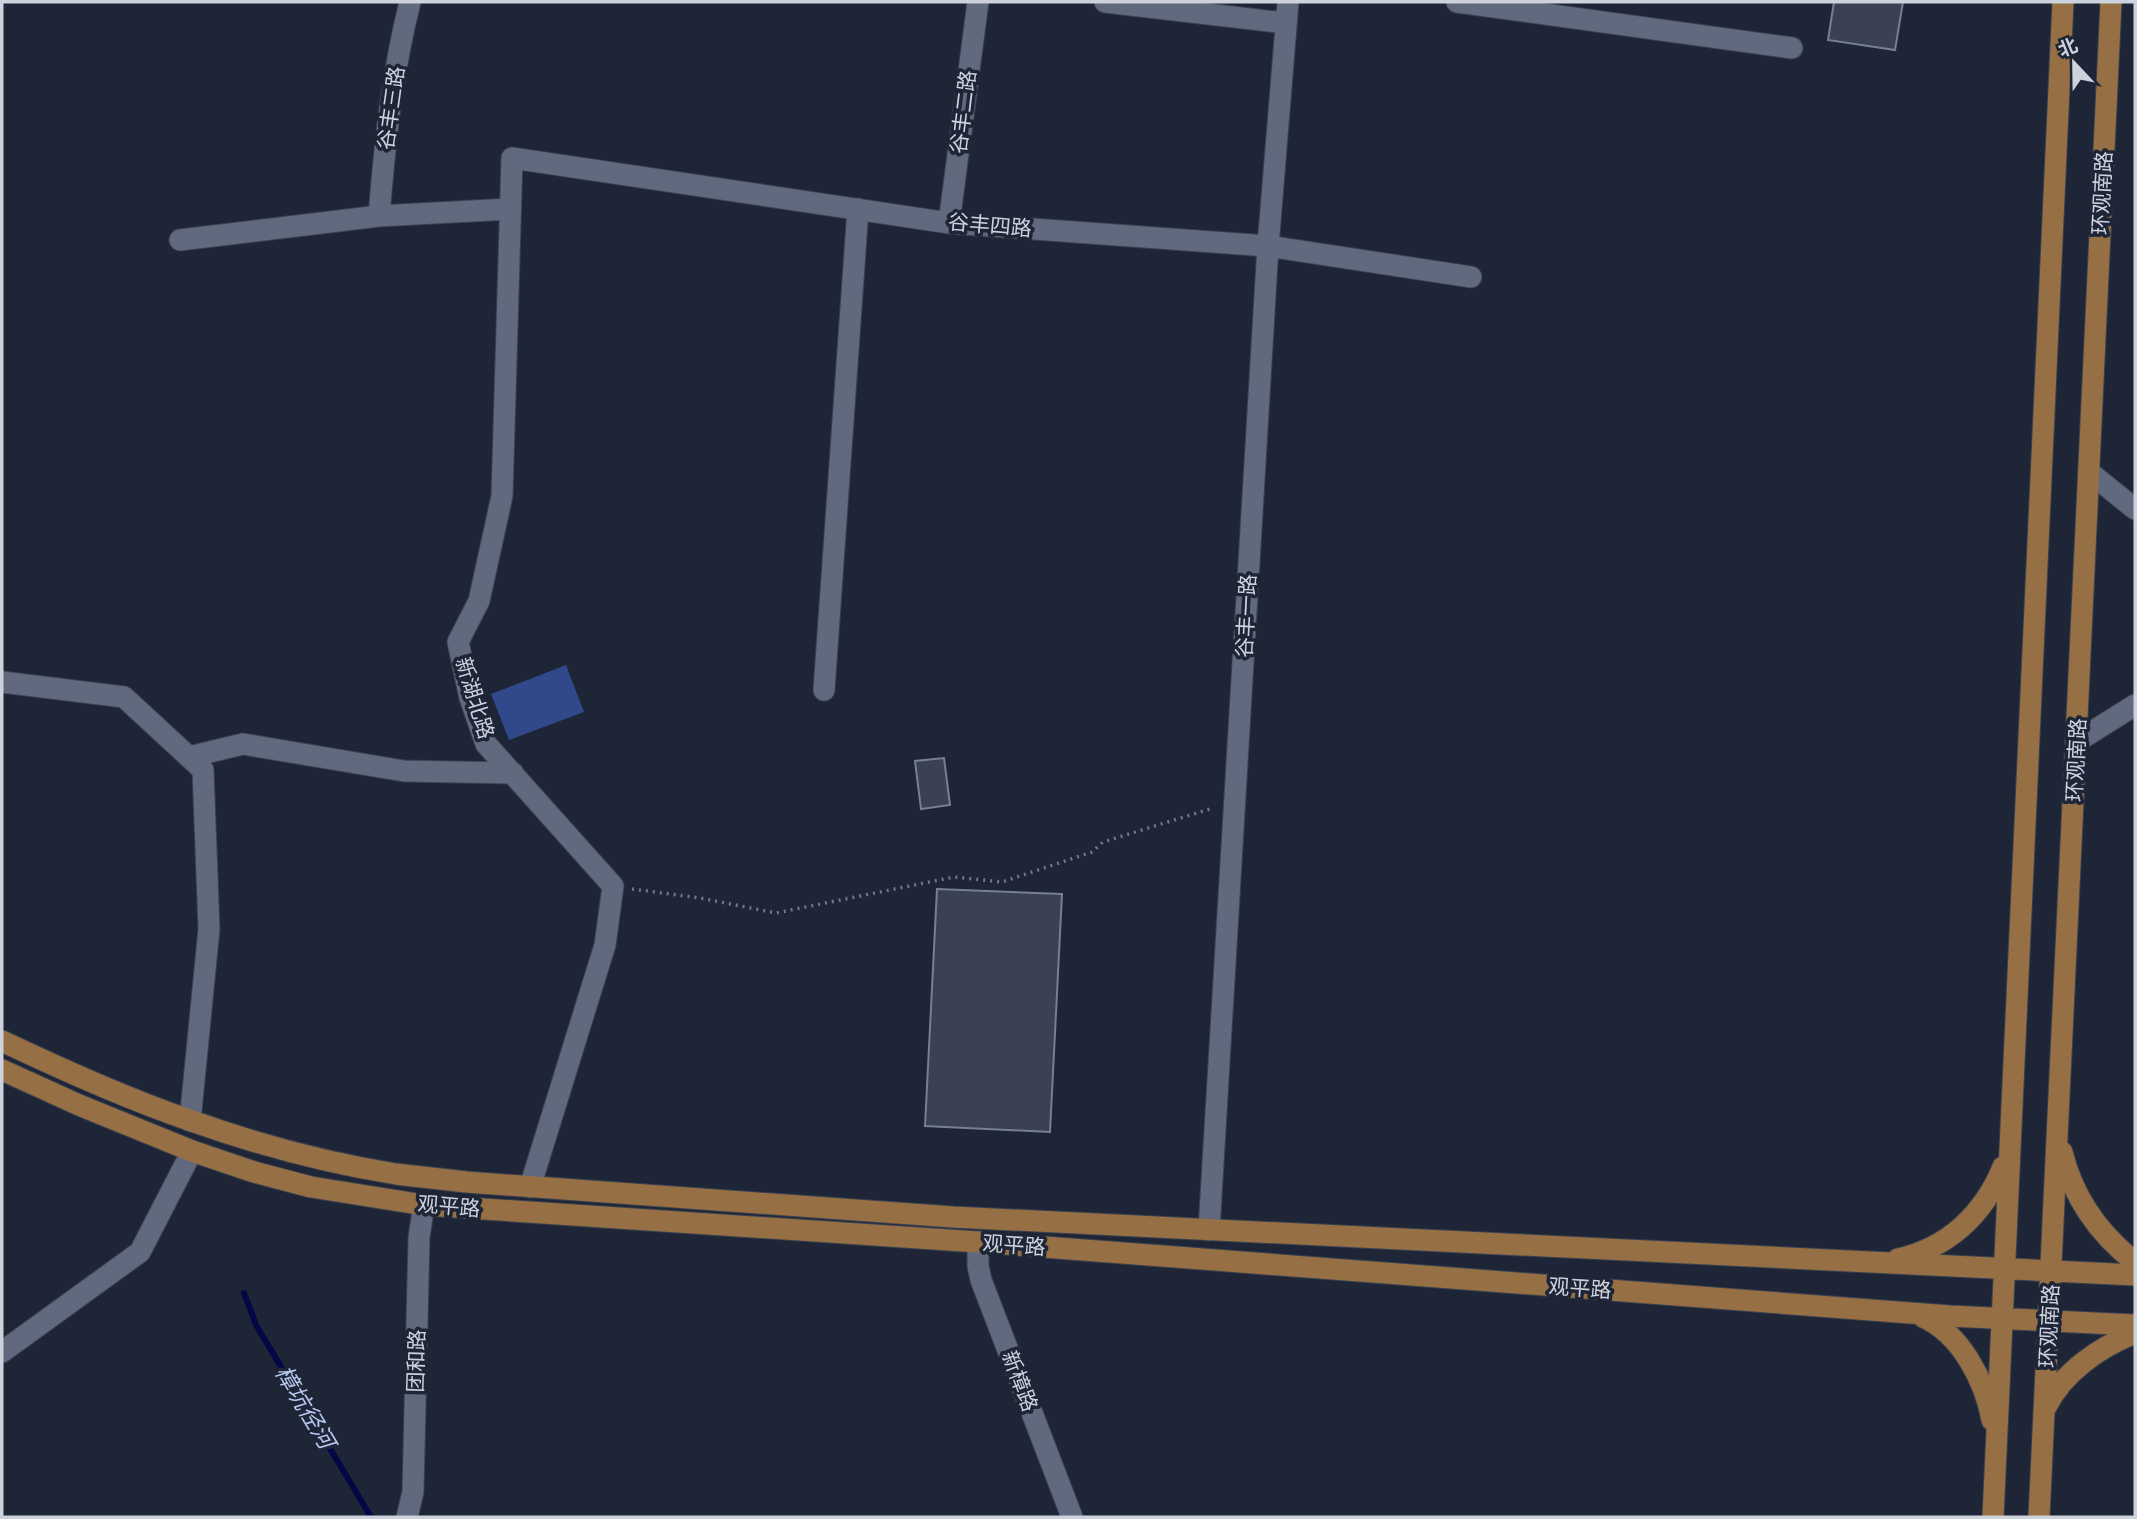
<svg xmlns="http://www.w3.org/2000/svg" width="2137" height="1519" font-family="Inter,'Noto Sans SC',sans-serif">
<rect width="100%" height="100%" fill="#1e2536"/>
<path fill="#31498a" d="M566,665L584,712L509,740L491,694Z"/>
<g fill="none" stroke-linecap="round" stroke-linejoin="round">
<path stroke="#030746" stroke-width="6" d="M244,1293L256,1325L371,1517"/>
</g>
<path fill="#394153" stroke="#767f94" stroke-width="2" d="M1834,2H1903L1895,50L1828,40Z
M944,758L950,805L921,809L915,761Z
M937,889L1062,894L1050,1132L925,1126Z"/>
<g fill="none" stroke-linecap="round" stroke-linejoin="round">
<defs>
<path id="minor" d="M1105,2L1285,23
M1457,2L1792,48
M379,216C385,142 392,74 410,2
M949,223L978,2
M180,240L379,216L510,209
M2089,472L2135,509
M2,682L124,697L203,770L209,929L190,1121
M824,690L858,209
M2076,742L2135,705
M189,757L243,744L404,771L513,773
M530,1187L605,945L613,886L486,744L470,698L458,642L479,601L502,496L512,158L949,223L1268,246L1471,277
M1209,1230L1268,246L1288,2
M978,1242V1266L981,1280L1072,1517
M2,1352L140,1252L192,1151
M407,1517L413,1492L419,1237L424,1205"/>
<path id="major" d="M2,1041C63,1070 125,1098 189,1120C256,1144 327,1163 396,1174C419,1177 443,1179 466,1182L953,1217L2135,1275
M2,1070L79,1105L192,1151L254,1172L311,1187L424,1205L978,1242L1950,1316L2135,1325
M2062,1152C2073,1197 2099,1234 2135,1262
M1898,1259C1948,1248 1984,1214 2003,1167
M1923,1317C1961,1334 1985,1381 1992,1420
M2046,1407C2063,1372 2100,1347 2135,1333
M1993,1517L2063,2
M2039,1517L2111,2"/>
</defs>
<use href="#minor" stroke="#3b414f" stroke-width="23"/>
<use href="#major" stroke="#3b414f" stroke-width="23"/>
<path stroke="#727886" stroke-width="3.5" stroke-dasharray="2 5" stroke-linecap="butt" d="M632,889L700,898L776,913L954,877L1002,882L1092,852L1103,842L1213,808"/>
<use href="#minor" stroke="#60697d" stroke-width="21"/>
<use href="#major" stroke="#967044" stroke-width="21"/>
</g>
<g text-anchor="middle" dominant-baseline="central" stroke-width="7" stroke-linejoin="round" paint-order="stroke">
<g font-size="21" fill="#cdd2dd" stroke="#1e2536">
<text transform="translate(391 108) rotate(-82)">谷丰三路</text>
<text transform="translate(963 112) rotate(-83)">谷丰二路</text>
<text transform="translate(2102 193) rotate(-87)">环观南路</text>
<text transform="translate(990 225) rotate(5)">谷丰四路</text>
<text transform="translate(1246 616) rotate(-87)">谷丰一路</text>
<text transform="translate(475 698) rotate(73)">新湖北路</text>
<text transform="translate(2076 760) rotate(-87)">环观南路</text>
<text transform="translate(449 1206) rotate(5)">观平路</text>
<text transform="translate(1014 1245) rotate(4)">观平路</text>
<text transform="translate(1580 1288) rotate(4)">观平路</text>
<text transform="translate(2049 1326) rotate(-87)">环观南路</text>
<text transform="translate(416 1361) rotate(-88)">团和路</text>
<text transform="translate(1020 1381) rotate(69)">新樟路</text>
</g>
<g font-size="23" font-style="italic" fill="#b7c8ef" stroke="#1e2536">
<text transform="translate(305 1407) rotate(59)">樟坑径河</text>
</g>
</g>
<rect width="2137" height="1519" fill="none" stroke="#cdd2dd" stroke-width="7"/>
<g transform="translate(2074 63) rotate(338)" stroke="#1e2536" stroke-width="5" paint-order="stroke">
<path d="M0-5L12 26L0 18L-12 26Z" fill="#cdd2dd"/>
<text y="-10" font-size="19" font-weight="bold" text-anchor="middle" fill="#cdd2dd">北</text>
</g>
</svg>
